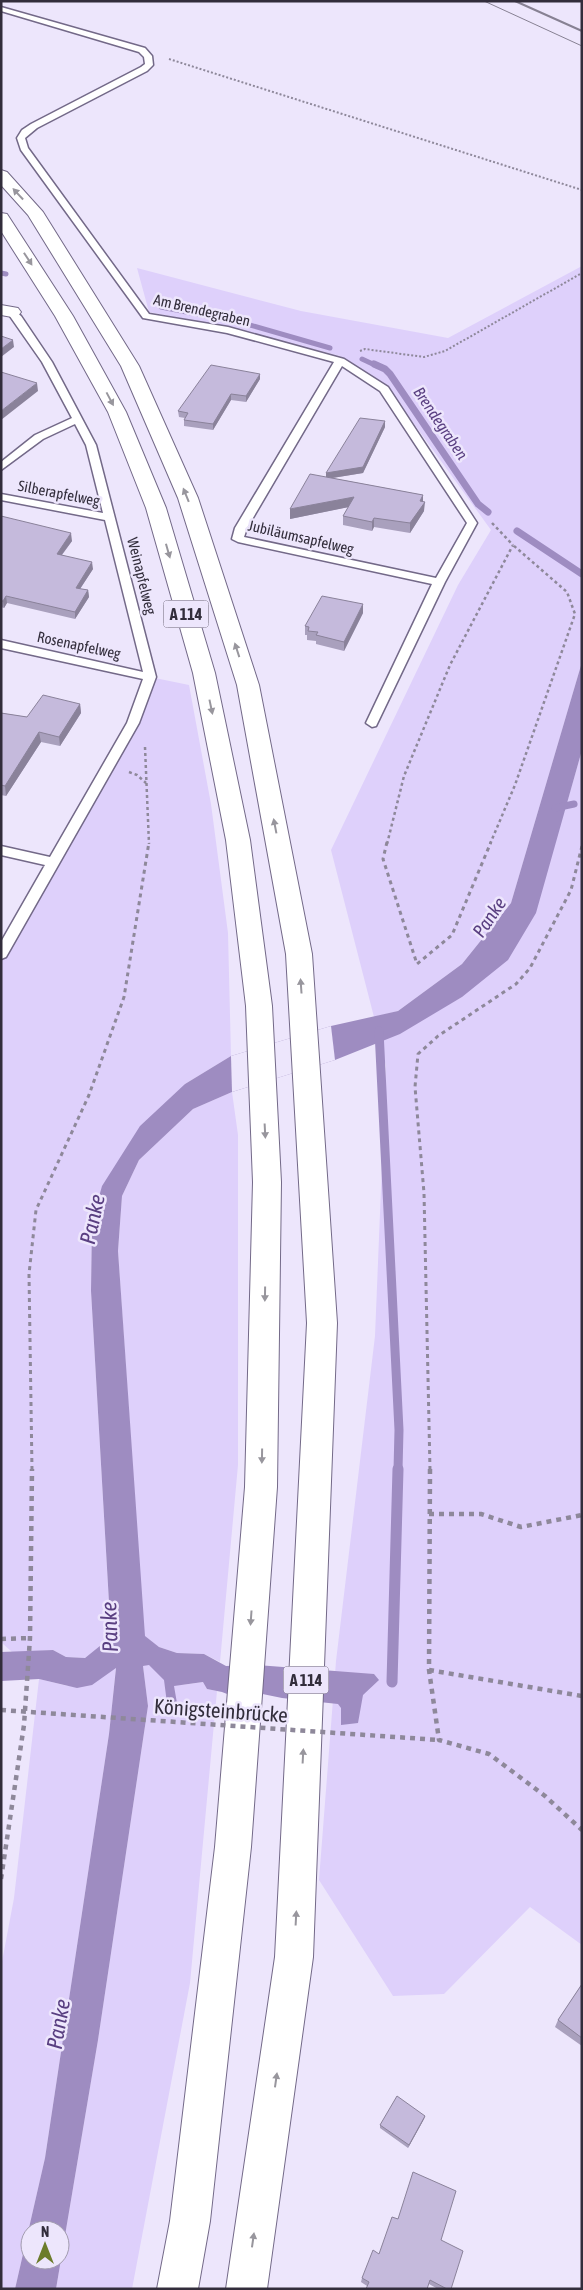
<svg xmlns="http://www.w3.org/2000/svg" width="583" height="2290" font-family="'Asap Condensed',sans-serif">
<rect width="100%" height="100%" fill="#ede6fc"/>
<path fill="#ded0fb" d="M582,266V662L511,903L462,964L398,1011L374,1017L331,850L458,585L491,530L388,388L340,356L231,328L149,312L137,268L301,311L448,338Z
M150,677L189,685L211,804L228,933L231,1056L185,1084L92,1222L91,1291L111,1638L85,1658L66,1657L53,1650L13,1653L1,1642V954L133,723Z
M582,750V1945L530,1907L444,1994L393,1996L319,1880L336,1661L375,1336L386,1066L380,1041L462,997L564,813Z
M232,1092L238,1135V1465L220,1662L204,1654L177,1653L159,1647L144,1636L118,1251L122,1196L139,1160L193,1109Z
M149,1664C172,1689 172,1686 204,1682L207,1689L217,1691L190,1983L132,2289H56L98,2040L148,1706L143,1666Z
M116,1667L109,1734L45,2158L15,2289H1V1967L14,1898L39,1679C81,1689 80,1693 116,1667Z"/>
<path fill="#9e8cc1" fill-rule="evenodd" d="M582,662V750L536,913L508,960L462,997L400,1034L335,1060L232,1092L193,1109L139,1160L122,1196L118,1251L145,1636L159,1647L177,1653L204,1654L226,1666L257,1665L374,1674L379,1680L363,1695L358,1723L341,1725V1708L338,1704L282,1698L253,1692L240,1699L222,1692L207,1689L203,1682L174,1686L178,1709L168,1711L164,1680L149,1665L143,1666L148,1706L98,2040L56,2289H15L45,2158L109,1734L116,1668L92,1685L77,1688L39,1679L1,1681V1652L53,1650L66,1657L85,1658L111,1637L91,1291L92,1222L102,1186L140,1126L185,1084L231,1056L331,1026L398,1011L462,964L511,903ZM30,2230H60V2260H30Z"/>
<path fill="#ede6fc" d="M331,1026L335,1060L232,1092L231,1056Z"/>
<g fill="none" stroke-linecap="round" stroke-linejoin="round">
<path stroke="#9e8cc1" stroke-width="5" d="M1,273L6,274
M161,307L243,323L330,348
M362,359L377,366"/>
<path stroke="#9e8cc1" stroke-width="7" d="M374,364L385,369L390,374L478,504L488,512
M517,531L582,574
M555,808L574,804"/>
<path stroke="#9e8cc1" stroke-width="9" d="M379,1031L399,1430L398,1470"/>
<path stroke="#9e8cc1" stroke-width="11" d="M392,1682L398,1469"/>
<defs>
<path id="lane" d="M1,7L145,48L152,56L153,65L147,71L37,128L25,138L28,148L149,314L228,327L344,359L388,387L477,523L445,582L376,726L372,727L366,723L432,584L238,542L232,539L235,528L334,362L227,333L143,318L21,150L17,138L22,130L31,124L141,67L145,64L144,57L139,52L1,11ZM342,366L380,391L467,523L436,578L244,537L247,528Z
M12,309L21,316L52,362L96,445L156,677L139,723L6,957L1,959V942L45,865L1,855V846L50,857L127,723L143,679L1,648V640L143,672L105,520L1,500V494L103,513L86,445L75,424L43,439L1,470V462L35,435L72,418L42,362L7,312Z"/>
<path id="street" d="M1,305L18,308L21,312L18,316L12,317L1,315Z"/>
<path id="highway" d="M1,170L7,172L43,212L139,366L198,498L259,685L312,954L337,1323L313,1957L267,2289H226L275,1957L307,1323L286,954L237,685L178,498L121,366L28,215L1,185Z
M1,213L7,214L73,316L126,412L166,508L215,673L250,840L272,1006L281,1182L277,1487L251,1847L210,2221L198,2289H157L170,2221L215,1847L245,1487L253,1182L246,1006L226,840L193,673L146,508L108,412L55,316L1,231Z"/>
</defs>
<use href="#lane" stroke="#736988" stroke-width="3"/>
<use href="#street" stroke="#736988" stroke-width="2"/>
<use href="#highway" stroke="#736988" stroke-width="2"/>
<path stroke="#8e889a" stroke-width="2" stroke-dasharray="2 2" stroke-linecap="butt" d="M169,59L582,190
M360,351L365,349L424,357L445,351L582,273"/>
<path stroke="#8e889a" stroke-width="2.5" stroke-dasharray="3 3" stroke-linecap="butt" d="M492,523L513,545
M145,747L149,844
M129,772L137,775L146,783
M387,844L404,776L450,665L513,545
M490,844L515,785L575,614L567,592L513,545"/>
<path stroke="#8e889a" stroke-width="3" stroke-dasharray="4 4" stroke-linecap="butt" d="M387,842L383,859L417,964L452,935L491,842
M32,1470L29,1274L36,1210L89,1095L124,997L149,842
M430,1470L424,1193L415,1087L418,1054L438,1036L516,984L530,968L571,890L582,846"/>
<path stroke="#8e889a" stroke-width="4.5" stroke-dasharray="5 5" stroke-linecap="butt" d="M430,1469L429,1670L439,1740L489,1754L545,1796L582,1830
M429,1514H481L521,1527L582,1515
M1,1639L30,1638
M429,1670L582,1696
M1,1879L24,1725L30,1638L32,1469"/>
<use href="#lane" fill="#fff" fill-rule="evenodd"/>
<use href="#street" fill="#fff" fill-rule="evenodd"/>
<use href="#highway" fill="#fff" fill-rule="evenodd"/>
<path stroke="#878193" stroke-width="1" d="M484,1L582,46"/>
<path stroke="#878193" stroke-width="2" d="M515,1L582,31"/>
<path stroke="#8e889a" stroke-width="4.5" stroke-dasharray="5 5" stroke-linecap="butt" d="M1,1710L439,1740"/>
</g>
<path fill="#a9a0bd" d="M260,379L246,402L231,400L213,430L184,426V420L185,418L179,417L178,411Z
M385,421V427L363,473L332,478L423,495V501L424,511L410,533L374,527L372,531L343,525V516L348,507L290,519L326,477Z
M1,516L72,541L62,555L93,569L80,589L88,590L89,597L75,619L7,603L4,608L1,607Z
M363,604V613L344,651L316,644V641L307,640V635H305V626Z
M80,704L81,713L60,746L41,742L6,796L1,795V713L27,717Z
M582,1984V2046L555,2027L558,2020Z
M425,2116L424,2119L408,2148L380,2128V2125Z
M441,2240L451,2289H438L429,2284L367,2286L361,2282L362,2278L379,2254Z"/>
<path fill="#8a829a" d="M13,340L14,347L1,357V349Z
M260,374V379L246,402V396Z
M37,383L38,391L1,420V411Z
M231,394V400L213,430V424Z
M385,421V427L363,473L326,479V473Z
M423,495V504L425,502L424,511L410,533V523Z
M354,497V506L290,519V509Z
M374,518V527L372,531V522Z
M71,533L72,541L57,561V554Z
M92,562L93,569L76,595V588Z
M88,590L89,597L75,619V612Z
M6,596L7,603L4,608L3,601Z
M363,604V613L344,651V642Z
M80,704L81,713L60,746L59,737Z
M39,732L41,742L6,796L5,786Z
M425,2116L424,2119L408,2148L409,2145Z"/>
<path fill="#c5badc" stroke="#8a829a" d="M1,336L13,340L1,349Z
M211,365L260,374L246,396L231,394L213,424L184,420L188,413L178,411Z
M1,372L37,383L1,411Z
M360,418L385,421L363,467L326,473Z
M310,474L423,495L420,501L425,502L410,523L374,518L372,522L343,516L354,497L290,509Z
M1,516L71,533L57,554L92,562L76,588L88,590L75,612L6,596L3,601H1Z
M322,596L363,604L344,642L316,635L318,632L308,631L309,627L305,626Z
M43,695L80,704L59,737L39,732L5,786L1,785V713L27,717Z
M582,1984V2038L558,2020Z
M397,2096L425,2116L409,2145L380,2125Z
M413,2172L456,2191L441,2240L463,2251L451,2289H447L430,2280L427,2289H366L369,2282L362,2278L373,2250L379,2254L392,2217L398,2219Z"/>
<defs><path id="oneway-solid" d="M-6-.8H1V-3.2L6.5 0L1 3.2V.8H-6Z" transform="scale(1.25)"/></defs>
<g fill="#98969d">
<use href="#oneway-solid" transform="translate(18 194) rotate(-133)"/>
<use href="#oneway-solid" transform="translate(28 259) rotate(57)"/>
<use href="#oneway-solid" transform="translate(110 399) rotate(62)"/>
<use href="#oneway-solid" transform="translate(186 495) rotate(-112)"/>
<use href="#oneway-solid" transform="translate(168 551) rotate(74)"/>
<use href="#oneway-solid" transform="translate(237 650) rotate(-108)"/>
<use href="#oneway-solid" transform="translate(211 707) rotate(78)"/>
<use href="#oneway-solid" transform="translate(275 826) rotate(-101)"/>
<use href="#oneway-solid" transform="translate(301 986) rotate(-94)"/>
<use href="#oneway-solid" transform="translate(265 1131) rotate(87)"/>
<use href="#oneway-solid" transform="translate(265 1294) rotate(91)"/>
<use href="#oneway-solid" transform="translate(262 1456) rotate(91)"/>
<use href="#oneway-solid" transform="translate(251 1618) rotate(94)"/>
<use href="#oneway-solid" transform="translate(303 1756) rotate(-87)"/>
<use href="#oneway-solid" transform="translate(296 1918) rotate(-87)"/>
<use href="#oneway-solid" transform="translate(276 2080) rotate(-82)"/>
<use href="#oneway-solid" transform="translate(253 2240) rotate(-82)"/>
</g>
<g text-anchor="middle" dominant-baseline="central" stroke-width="5" stroke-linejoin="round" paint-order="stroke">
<g font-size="15" fill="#322d3b" stroke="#ede6fc">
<text transform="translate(202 310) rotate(13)">Am Brendegraben</text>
<text transform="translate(59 493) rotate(11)">Silberapfelweg</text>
<text transform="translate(301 537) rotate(13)">Jubiläumsapfelweg</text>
<text transform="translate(142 576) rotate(76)">Weinapfelweg</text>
<text transform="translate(79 645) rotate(12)">Rosenapfelweg</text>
</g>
<g font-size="16" font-style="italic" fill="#593f81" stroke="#ede6fc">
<text transform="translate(441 423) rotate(56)">Brendegraben</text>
</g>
<g fill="#ede6fc" stroke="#6a6475" stroke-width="1">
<rect x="163.5" y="600.5" width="45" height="27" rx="4"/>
<rect x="283.5" y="1666.5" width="45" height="27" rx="4"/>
</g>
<g font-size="16" font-weight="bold" fill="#322d3b">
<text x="186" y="614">A 114</text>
<text x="306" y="1680">A 114</text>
</g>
<g font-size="19" font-style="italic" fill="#593f81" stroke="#ede6fc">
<text transform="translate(489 917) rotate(-56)">Panke</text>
</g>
<g font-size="21" fill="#322d3b" stroke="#ede6fc">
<text transform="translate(221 1710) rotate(4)">Königsteinbrücke</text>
</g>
<g font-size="22" font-style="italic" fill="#593f81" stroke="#ede6fc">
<text transform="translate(92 1219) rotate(-78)">Panke</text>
<text transform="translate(109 1627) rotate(-92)">Panke</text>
<text transform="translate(58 2024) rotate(-80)">Panke</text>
</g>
</g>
<rect width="583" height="2290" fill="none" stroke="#322d3b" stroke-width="5"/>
<g transform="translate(45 2245)"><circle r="24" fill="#ede6fc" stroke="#a29caf"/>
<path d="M0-4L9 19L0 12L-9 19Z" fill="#6c7c2b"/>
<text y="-8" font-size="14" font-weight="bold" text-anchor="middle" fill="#322d3b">N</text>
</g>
</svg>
